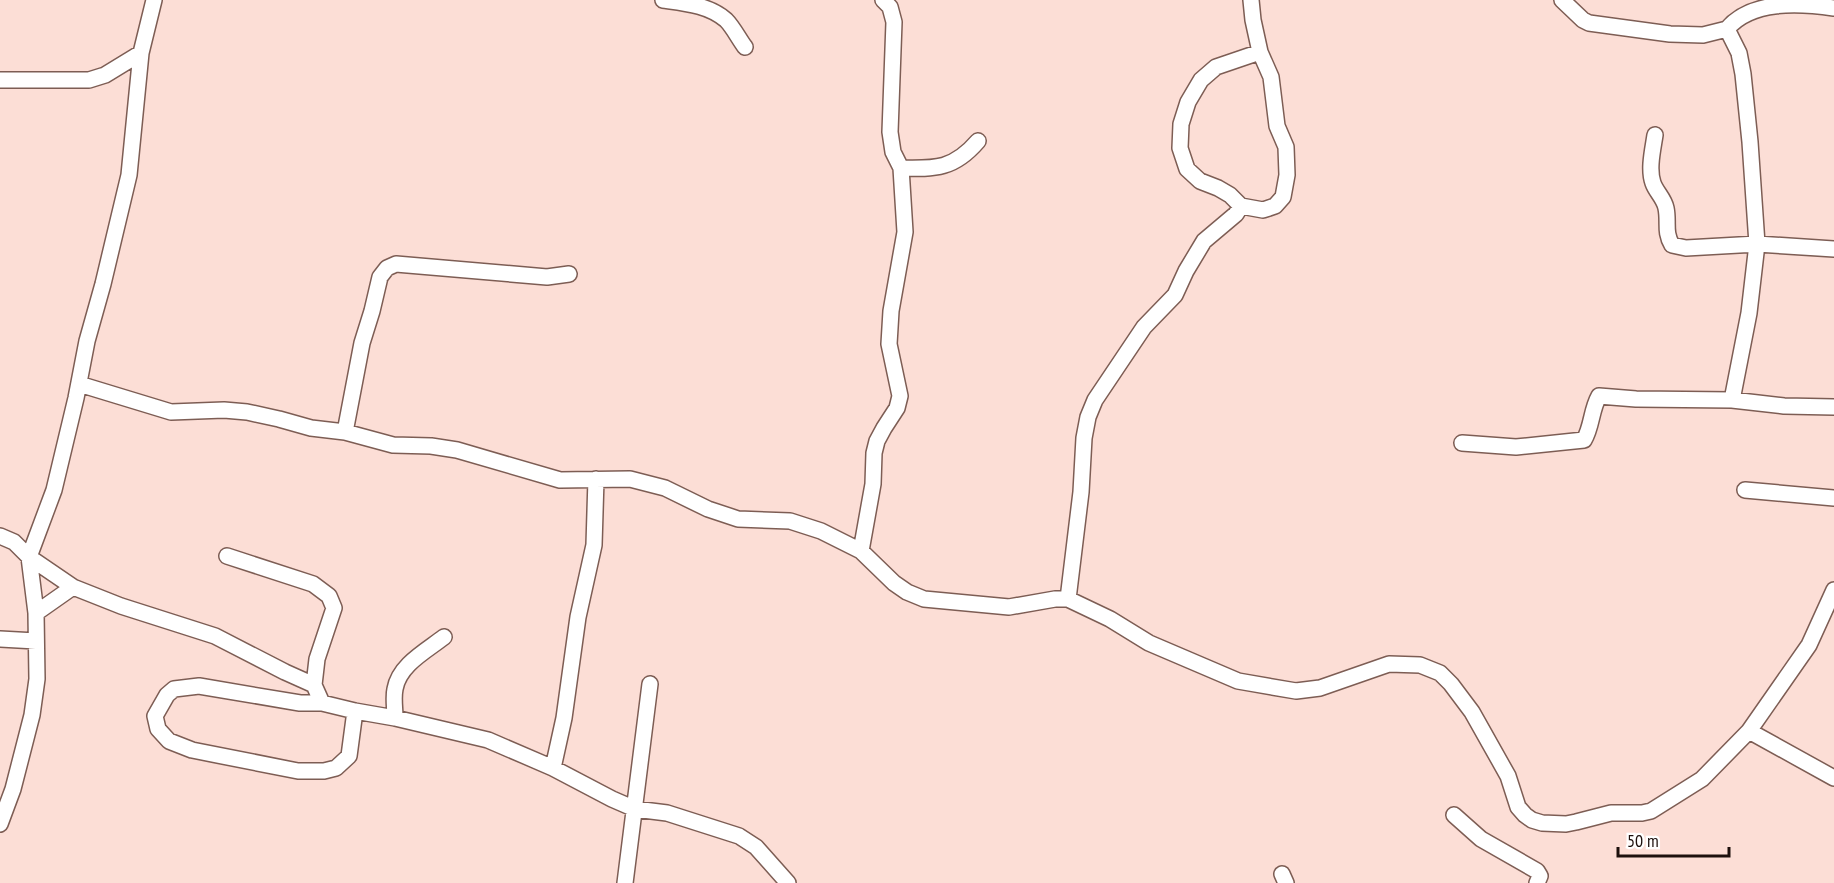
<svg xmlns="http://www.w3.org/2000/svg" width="1834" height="883" font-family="'PT Sans Narrow',sans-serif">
<rect width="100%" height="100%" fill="#fcded6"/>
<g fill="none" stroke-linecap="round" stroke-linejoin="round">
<defs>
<path id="minor" d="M663,0C685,3 709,5 726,20C733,27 739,39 745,47
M1251,0L1253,20L1260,52L1271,77L1277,126L1286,147L1287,175L1283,197L1275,206L1263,210L1241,206L1230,195L1218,188L1200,181L1187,169L1180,148L1181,124L1188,102L1201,80L1216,67L1260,52
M1562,0L1583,20L1589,23L1670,34L1703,35L1727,29C1751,0 1799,3 1834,8
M1727,29L1739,53L1743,74L1750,142L1757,244L1749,313L1732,400
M0,80H89L105,75L141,53
M1655,135C1653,149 1648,169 1653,183C1656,192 1664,198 1666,208C1669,222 1664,232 1672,245L1686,248L1757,244L1834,249
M901,168C936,169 954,169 978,141
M79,384L171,412L224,410L247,412L279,419L311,428L345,432L393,445L431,446L457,450L560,480L630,479L665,488L708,509L738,519L790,521L821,531L861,551L894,583L907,592L924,599L1009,607L1055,599H1068L1110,619L1149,643L1238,681L1296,691L1320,688L1389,664L1420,665L1440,673L1451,684L1472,712L1508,776L1518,807L1525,815L1532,820L1542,823L1566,824L1576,822L1611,813H1642L1651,811L1702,779L1749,731L1809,645L1834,590
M345,432L362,343L372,311L380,277L387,268L396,264L547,277L569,274
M1462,443L1516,447L1584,440C1592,427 1591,410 1599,396L1636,399L1732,400L1784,406L1834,407
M1745,490L1834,498
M0,536L14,542L29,557L73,587L121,606L215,636L285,672L314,685L322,703
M861,551L873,484L874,453L877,441L884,428L897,408L900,396L889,344L891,311L905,232L901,168L893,152L890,132L894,22L890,7L883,0
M227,556L313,584L329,596L334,608L317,659L314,685
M1068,599L1081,492L1084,438L1088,417L1095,400L1144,327L1175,295L1186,271L1204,241L1236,214L1241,206
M36,613L29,557L54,490L76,398L87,341L103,284L129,175L141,53L154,0
M0,639L36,641
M355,711L349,756L336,768L324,771H298L192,750L169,741L158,729L155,716L167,695L174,689L199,686L300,703H322L355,711L395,718L488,740L553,768L612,799L635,809L667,813L739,836L756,847L788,883
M395,718C395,708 393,698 395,689C399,665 426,651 444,637
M1749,731L1834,778
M553,768L564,718L578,617L594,545L596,479
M1454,815L1481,839L1537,871L1540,876L1537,883
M0,824L13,789L32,715L37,679L36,613L73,587
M1282,874L1286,883
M625,883L650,684"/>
</defs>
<use href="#minor" stroke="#7d5d54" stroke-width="18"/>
<use href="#minor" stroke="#fff" stroke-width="15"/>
</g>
<path d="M1618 847v9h111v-9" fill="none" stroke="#1d100d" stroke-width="3"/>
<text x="1627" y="847" font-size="18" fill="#1d100d" stroke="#ffffff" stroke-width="4.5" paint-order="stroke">50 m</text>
</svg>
